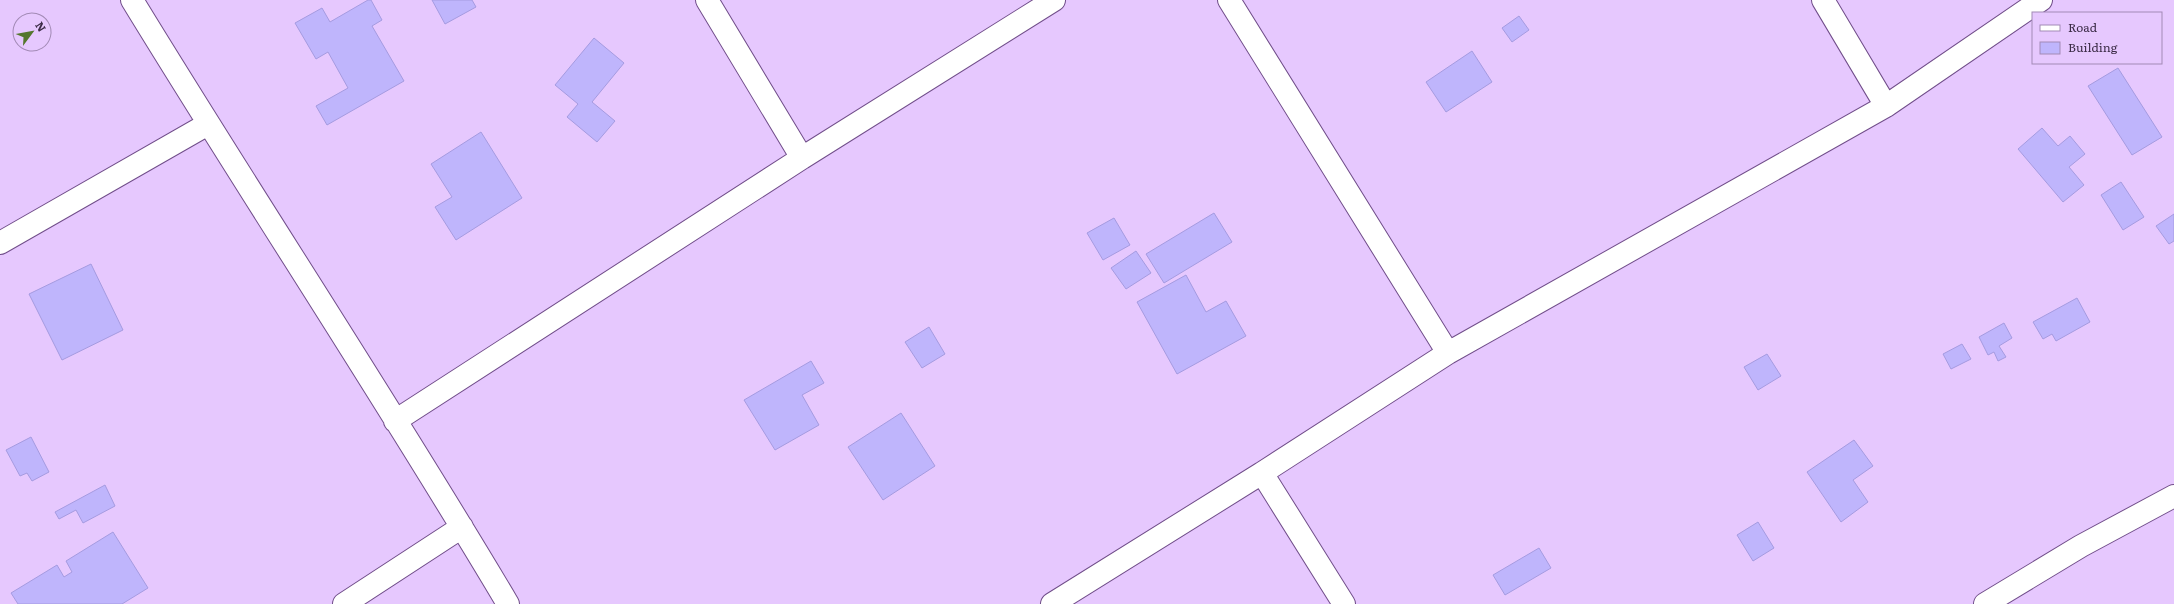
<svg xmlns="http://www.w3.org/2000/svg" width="2174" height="604" font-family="Literata,serif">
<rect width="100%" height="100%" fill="#e6c8fe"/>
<path fill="#bfb5fc" stroke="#a59be0" d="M368,0H371L382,20L372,26L404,81L327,125L316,106L348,88L328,52L316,59L295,23L322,8L330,22Z
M432,0H472L476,7L445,24Z
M1519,16L1529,30L1512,42L1502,28Z
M594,38L624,63L592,102L615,121L597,142L567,117L578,104L555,85Z
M1472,51L1492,82L1446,112L1426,82Z
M2118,68L2162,137L2132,155L2088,86Z
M2042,128L2058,146L2070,136L2085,154L2069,167L2084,185L2063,202L2018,149Z
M481,132L522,198L456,240L435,207L452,197L431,164Z
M2121,182L2144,217L2123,230L2101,195Z
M1214,213L1232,242L1164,283L1146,254Z
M2174,214V241L2169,244L2156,226Z
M1114,218L1130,245L1103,260L1087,233Z
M1136,251L1151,273L1126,289L1111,268Z
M91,264L123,330L62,360L29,294Z
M1186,275L1206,312L1226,301L1246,336L1177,374L1137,302Z
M2077,298L2090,322L2056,341L2052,334L2043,339L2033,322Z
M2004,323L2012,338L1999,346L2006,357L1998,361L1994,352L1988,355L1979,337Z
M929,327L945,354L922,368L905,342Z
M1962,344L1971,359L1951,369L1943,354Z
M1767,354L1781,376L1758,390L1744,367Z
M811,361L824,383L802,395L819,425L775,450L744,400Z
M901,413L935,466L883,500L848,447Z
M31,437L49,472L32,481L27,473L20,476L6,450Z
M1854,440L1873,466L1853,480L1868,502L1841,522L1807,472Z
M105,485L115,506L83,523L76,510L59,519L55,512Z
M1758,522L1774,548L1753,561L1737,535Z
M113,532L148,588L122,604H18L11,593L57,565L64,577L72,572L66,561Z
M1539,548L1551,568L1505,595L1493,575Z"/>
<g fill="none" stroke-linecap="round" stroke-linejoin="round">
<defs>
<path id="minor" d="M132,0C256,203 387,400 508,604
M707,0L802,158L1054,0
M1229,0L1448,353
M1823,0L1886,106
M0,243L208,124
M395,421L802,158
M1262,473L1448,353L1886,106L2041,0
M344,604L462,527
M1052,604L1262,473L1344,604
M1985,604L2081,546L2174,496"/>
</defs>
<use href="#minor" stroke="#714e8a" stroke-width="24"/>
<use href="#minor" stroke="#fff" stroke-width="22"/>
</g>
<rect x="2032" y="12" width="130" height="52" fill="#e6c8fe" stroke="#a28ab5"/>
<rect x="2040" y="25" width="20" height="6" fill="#ffffff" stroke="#a28ab5"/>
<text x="2068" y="32" font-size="12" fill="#3c2c47">Road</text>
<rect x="2040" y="42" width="20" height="12" fill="#bfb5fc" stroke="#a28ab5"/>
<text x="2068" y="52" font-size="12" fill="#3c2c47">Building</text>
<g transform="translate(32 32) rotate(58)"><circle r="19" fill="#e6c8fe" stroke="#a28ab5"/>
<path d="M0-3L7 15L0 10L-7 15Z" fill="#54762d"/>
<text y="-6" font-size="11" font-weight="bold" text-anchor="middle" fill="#3c2c47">N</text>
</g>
</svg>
